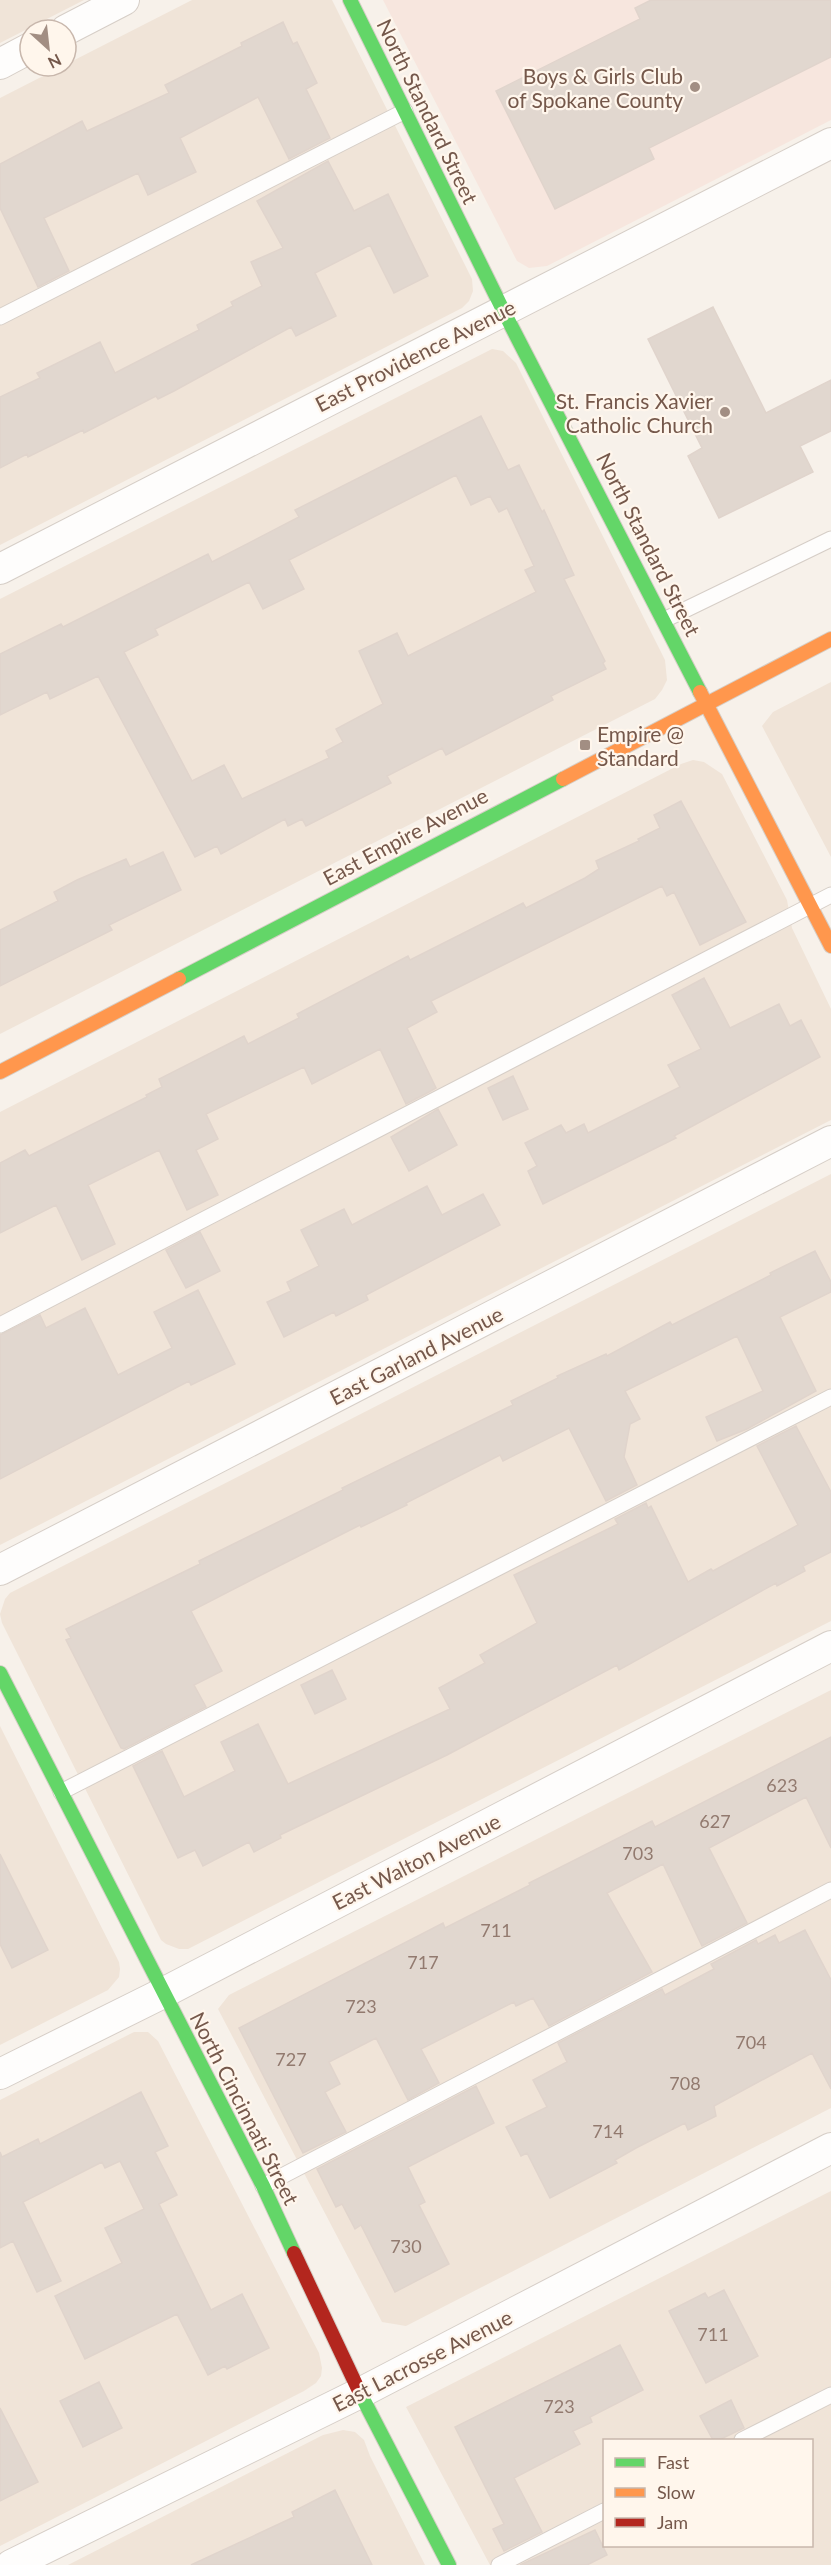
<svg xmlns="http://www.w3.org/2000/svg" width="831" height="2565" font-family="Lato,sans-serif">
<rect width="100%" height="100%" fill="#f7f1ea"/>
<path fill="#f0e4d8" fill-rule="evenodd" d="M0,0H84L0,43Z
M192,0H332L472,279L473,291L469,301L462,308L0,545V98Z
M492,349L503,351L516,363L665,660L667,680L662,690L655,699L0,1034V599Z
M831,682V857L762,726L773,712Z
M693,760L704,762L722,774L787,900L792,928L831,1009V1120L0,1545V1112L681,764Z
M831,1174V1621L188,1949H179L166,1944L161,1940L2,1623L0,1614L5,1599L10,1593Z
M831,1690V2108L406,2326L382,2322L218,2009L229,1995Z
M0,1726L119,1962L120,1969L119,1977L108,1990L0,2045Z
M134,2032H148L158,2041L319,2353L322,2368L321,2376L316,2383L304,2391L0,2546V2100Z
M831,2191V2565H490L406,2407ZM604,2440H812V2546H604Z
M343,2430L355,2432L364,2440L370,2456L425,2565H68L323,2435Z"/>
<path fill="#f7e6de" d="M383,0H831V120L547,266L529,268L517,261Z"/>
<path fill="#e1d7cf" stroke="#e0d4cc" stroke-width="1.5" fill-rule="evenodd" d="M651,0H831V57L649,148L654,159L555,209L496,91L640,19L635,8Z
M283,22L293,44L297,42L317,83L306,89L330,138L289,159L258,97L180,138L196,172L148,195L138,173L44,218L69,271L38,287L0,208V164L82,121L87,131L169,93L165,85L242,46L241,43Z
M328,161L354,211L388,194L428,276L394,293L370,245L315,273L336,316L296,336L291,327L174,391L158,399L156,396L84,433L83,430L28,457L27,454L0,468V397L40,378L37,373L100,342L115,373L199,330L197,325L233,306L231,302L262,286L251,262L283,248L257,201Z
M713,307L766,413L831,380V431L800,446L813,472L719,518L688,456L702,448L648,339Z
M481,416L508,470L519,465L542,512L544,510L574,575L564,579L605,661L603,663L606,669L551,696L553,700L446,755L442,748L387,776L391,783L306,826L302,819L288,826L285,819L221,854L217,846L195,857L98,676L50,699L47,692L0,715V654L61,624L63,627L208,554L212,562L299,517L295,510ZM456,475L471,505L490,496L499,512L507,508L534,566L525,570L536,592L408,656L397,633L359,651L383,704L336,729L343,742L326,751L329,758L242,799L224,765L192,781L124,652L158,635L155,629L249,582L263,609L304,589L289,560Z
M681,801L746,922L700,945L674,892L667,896L662,886L431,1001L437,1012L407,1028L436,1088L429,1092L406,1104L380,1049L312,1084L304,1067L206,1114L218,1139L196,1150L218,1195L187,1210L159,1150L88,1185L115,1244L82,1260L56,1205L0,1233V1163L25,1150L29,1156L147,1097L146,1095L162,1087L159,1079L244,1036L248,1044L299,1018L297,1014L408,956L410,960L523,903L526,908L585,878L599,869L596,861L639,841L638,839L660,828L654,815Z
M163,852L181,890L109,925L112,930L0,986V930L58,901L54,892L77,880L126,859L130,867Z
M704,978L730,1028L779,1004L790,1026L801,1020L820,1057L674,1136L676,1138L543,1204L528,1171L537,1166L525,1143L561,1125L566,1133L584,1124L588,1133L680,1087L668,1065L701,1049L672,995Z
M513,1076L528,1109L503,1120L488,1088Z
M438,1109L457,1145L409,1171L391,1137Z
M427,1186L442,1215L483,1194L500,1225L366,1295L368,1300L336,1316L334,1312L284,1337L267,1302L291,1291L287,1282L319,1266L301,1230L344,1209L352,1225Z
M200,1232L220,1271L186,1288L166,1250Z
M815,1251L831,1282V1292L780,1317L816,1391L747,1429L717,1441L706,1417L763,1391L737,1336L625,1391L640,1419L630,1424L624,1457L637,1485L606,1501L569,1428L503,1461L500,1455L406,1503L407,1505L361,1527L360,1525L271,1570L191,1611L222,1671L194,1685L206,1707L124,1749L121,1748L66,1640L71,1638L66,1629L200,1564L199,1561L343,1490L342,1488L513,1405L511,1401L558,1378L557,1376L606,1354L607,1356L670,1322L672,1325L771,1275L770,1273Z
M198,1290L235,1364L191,1385L189,1381L0,1479V1335L40,1315L46,1328L85,1308L118,1375L172,1348L154,1312Z
M796,1426L831,1492V1552L803,1566L805,1571L777,1586L776,1583L619,1670L617,1665L447,1755L280,1835L281,1838L254,1852L249,1842L203,1866L195,1850L178,1858L133,1766L162,1751L184,1797L235,1771L221,1742L258,1724L288,1784L450,1709L439,1688L485,1663L480,1655L537,1623L514,1575L618,1524L615,1519L646,1503L648,1508L651,1506L688,1582L711,1569L713,1571L798,1525L757,1446Z
M332,1670L346,1699L315,1714L301,1685Z
M831,1737V1848L806,1797L709,1848L747,1923L702,1946L663,1864L607,1893L652,1972L549,2026L533,1998L516,2006L514,2002L421,2049L439,2083L408,2100L376,2038L329,2062L340,2084L325,2092L346,2132L303,2153L239,2028L443,1923L445,1928L530,1885L529,1883L652,1821L655,1827Z
M0,1854L48,1950L12,1968L0,1944Z
M805,1930L831,1980V2089L812,2053L714,2106L716,2116L688,2130L685,2123L636,2148L615,2160L617,2163L550,2198L527,2153L521,2156L506,2127L547,2107L533,2080L567,2062L558,2043L662,1989L665,1995L714,1969L711,1964L756,1940L758,1944L775,1935L779,1943Z
M476,2086L494,2123L408,2167L425,2202L419,2205L449,2264L395,2292L361,2225L355,2229L342,2204L336,2207L317,2169Z
M141,2092L168,2146L155,2152L177,2195L159,2204L211,2310L242,2294L269,2348L227,2369L225,2366L208,2375L177,2314L85,2359L55,2296L122,2263L105,2228L144,2209L120,2161L105,2168L102,2162L23,2202L61,2281L37,2292L13,2241L0,2248V2152L2,2157L38,2139L40,2144Z
M724,2290L758,2356L706,2383L669,2311L705,2293L708,2298Z
M620,2345L643,2390L590,2417L592,2422L573,2431L580,2444L514,2478L542,2532L504,2551L493,2529L504,2524L455,2427Z
M99,2382L122,2428L83,2447L60,2401Z
M731,2400L744,2428L719,2440H713L700,2416Z
M0,2408L38,2482L0,2501Z
M335,2490L372,2565H191L294,2517L292,2512Z
M595,2530L607,2555L587,2565H520Z"/>
<g fill="none" stroke-linecap="round" stroke-linejoin="round">
<defs>
<path id="lane" d="M0,317L405,111
M664,620L831,539
M0,1325L831,895
M61,1792L831,1397
M263,2186L831,1890
M742,2440L831,2395
M499,2565L604,2511"/>
<path id="street" d="M66,30L124,0
M0,64L30,48
M0,569L831,143
M0,1570L831,1141
M0,2074L163,1993L831,1646
M11,2565L360,2393L831,2148"/>
<path id="fast" d="M350,0L503,310L700,692
M179,979L563,779
M0,1673L263,2186L294,2253
M360,2393L449,2565"/>
<path id="slow" d="M700,692L831,946
M563,779L831,639
M0,1072L179,979"/>
<path id="jam" d="M294,2253L360,2393"/>
</defs>
<use href="#lane" stroke="#d6cec7" stroke-width="17"/>
<use href="#street" stroke="#d6cec7" stroke-width="32"/>
<use href="#fast" stroke="#d6cec6" stroke-width="16"/>
<use href="#slow" stroke="#d6cec6" stroke-width="16"/>
<use href="#jam" stroke="#d6cec6" stroke-width="16"/>
<use href="#lane" stroke="#fefdfc" stroke-width="15"/>
<use href="#street" stroke="#fefdfc" stroke-width="30"/>
<use href="#fast" stroke="#63d668" stroke-width="14"/>
<use href="#slow" stroke="#ff974d" stroke-width="14"/>
<use href="#jam" stroke="#b3261e" stroke-width="14"/>
</g>
<g fill="#a28e83" stroke="#fff6ec" stroke-width="2">
<circle cx="695" cy="87" r="6"/>
<circle cx="725" cy="412" r="6"/>
<rect x="579" y="739" width="12" height="12" rx="3"/>
</g>
<g text-anchor="middle" dominant-baseline="central" stroke-width="4.5" stroke-linejoin="round" paint-order="stroke">
<g font-size="18" fill="#927a6f">
<text x="782" y="1785">623</text>
<text x="715" y="1821">627</text>
<text x="638" y="1853">703</text>
<text x="496" y="1930">711</text>
<text x="423" y="1962">717</text>
<text x="361" y="2006">723</text>
<text x="751" y="2042">704</text>
<text x="291" y="2059">727</text>
<text x="685" y="2083">708</text>
<text x="608" y="2131">714</text>
<text x="406" y="2246">730</text>
<text x="713" y="2334">711</text>
<text x="559" y="2406">723</text>
</g>
<g font-size="21" fill="#75584b" stroke="#fff6ec" text-anchor="end">
<text x="683" y="75">Boys &amp; Girls Club<tspan x="683" dy="24">of Spokane County</tspan></text>
<text x="713" y="400">St. Francis Xavier<tspan x="713" dy="24">Catholic Church</tspan></text>
<text x="597" y="733" text-anchor="start">Empire @<tspan x="597" dy="24">Standard</tspan></text>
</g>
<g font-size="21" fill="#75584b" stroke="#fff6ec">
<text transform="translate(428 111) rotate(64)">North Standard Street</text>
<text transform="translate(415 355) rotate(-27)">East Providence Avenue</text>
<text transform="translate(649 544) rotate(63)">North Standard Street</text>
<text transform="translate(405 836) rotate(-28)">East Empire Avenue</text>
<text transform="translate(416 1355) rotate(-27)">East Garland Avenue</text>
<text transform="translate(416 1861) rotate(-27)">East Walton Avenue</text>
<text transform="translate(245 2108) rotate(63)">North Cincinnati Street</text>
<text transform="translate(422 2360) rotate(-27)">East Lacrosse Avenue</text>
</g>
</g>
<rect x="603" y="2439" width="210" height="108" fill="#fff6ec" stroke="#c8b7ac" stroke-width="1.5"/>
<rect x="615" y="2458" width="30" height="9" fill="#63d668" stroke="#c8b7ac" stroke-width="1.5"/>
<text x="657" y="2469" font-size="18" fill="#75584b">Fast</text>
<rect x="615" y="2488" width="30" height="9" fill="#ff974d" stroke="#c8b7ac" stroke-width="1.5"/>
<text x="657" y="2499" font-size="18" fill="#75584b">Slow</text>
<rect x="615" y="2518" width="30" height="9" fill="#b3261e" stroke="#c8b7ac" stroke-width="1.5"/>
<text x="657" y="2529" font-size="18" fill="#75584b">Jam</text>
<g transform="translate(48 48) rotate(153)"><circle r="28" fill="#fff6ec" stroke="#c8b7ac" stroke-width="1.5"/>
<path d="M0-4.5L10 22L0 15L-10 22Z" fill="#a28e83"/>
<text y="-9" font-size="16" font-weight="bold" text-anchor="middle" fill="#75584b">N</text>
</g>
</svg>
